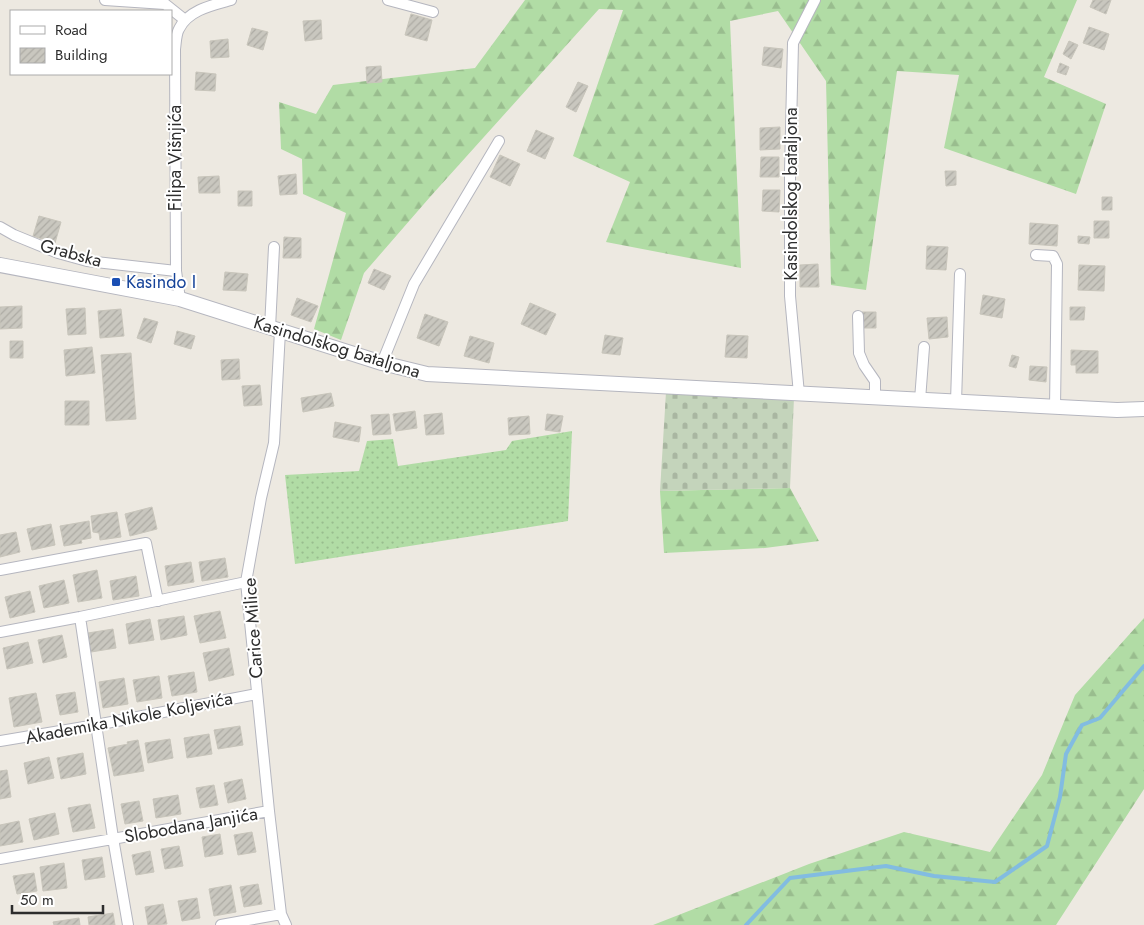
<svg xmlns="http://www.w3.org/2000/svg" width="1144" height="925" font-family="Jost,sans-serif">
<defs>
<pattern id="forest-firs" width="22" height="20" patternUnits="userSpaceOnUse" patternTransform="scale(1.25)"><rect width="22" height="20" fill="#b1dca5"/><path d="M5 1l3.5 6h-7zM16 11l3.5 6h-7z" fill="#99bd8e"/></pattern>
<pattern id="cemetery-stones" width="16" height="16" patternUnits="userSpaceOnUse" patternTransform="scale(1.25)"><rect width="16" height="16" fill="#c4d4bb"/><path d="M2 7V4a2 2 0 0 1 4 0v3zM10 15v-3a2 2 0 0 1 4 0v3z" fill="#a9b6a1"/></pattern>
<pattern id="garden-dots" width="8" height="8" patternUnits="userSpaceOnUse" patternTransform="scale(1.25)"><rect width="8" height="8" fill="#b1dca5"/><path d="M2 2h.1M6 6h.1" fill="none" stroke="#99bd8e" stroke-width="1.8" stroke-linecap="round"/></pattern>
<pattern id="building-hatch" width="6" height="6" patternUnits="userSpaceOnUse" patternTransform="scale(1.25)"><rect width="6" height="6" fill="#c9c7bf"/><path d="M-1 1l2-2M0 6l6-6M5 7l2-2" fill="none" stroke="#adaba4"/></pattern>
</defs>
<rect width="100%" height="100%" fill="#ede9e1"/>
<path fill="url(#forest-firs)" d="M525,0H1077L1044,77L1106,104L1076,194L944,148L959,75L897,71L866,290L831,285L826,81L778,11L730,21L741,268L606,242L630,182L573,156L623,10L599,9L430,197L364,273L341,340L314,329L346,213L303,194L302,159L281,149L279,102L316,114L333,85L475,68Z
M790,488L819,541L765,548L664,553L660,491Z
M1144,618V789L1056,925H653L809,864L904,832L990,852L1042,775L1075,695Z"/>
<path fill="url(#cemetery-stones)" d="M666,392L794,398L790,488L660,491Z"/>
<path fill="url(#garden-dots)" d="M572,431L568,521L295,564L285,475L359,471L367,441L393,439L398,466L506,450L512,441Z"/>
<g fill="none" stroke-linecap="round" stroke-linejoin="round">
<path stroke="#82bce1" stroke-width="4" d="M746,925L790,878L886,866L934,876L995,882L1047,846L1060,797L1066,754L1082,725L1100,718L1144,666"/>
</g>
<path fill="url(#building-hatch)" stroke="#c8c5bb" d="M1093,0H1111L1106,14L1090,7Z
M411,14L432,20L427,41L405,35Z
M321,20L322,39L305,41L303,21Z
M1089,27L1109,34L1104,50L1083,43Z
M252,28L268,32L263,50L247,45Z
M228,39L229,57L211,58L210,41Z
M1069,41L1078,45L1071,59L1063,54Z
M764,47L783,49L781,68L762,65Z
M1060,63L1069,67L1066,75L1057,72Z
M381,66L382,82L367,83L366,67Z
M196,72L216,74L215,91L195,90Z
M578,82L588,86L576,112L566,107Z
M780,127V149L760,150V128Z
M536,130L554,138L545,159L527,151Z
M500,155L520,164L510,186L490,177Z
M761,157H779V177H760Z
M945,171H956V185L946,186Z
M296,174L297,194L280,195L278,176Z
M219,176L220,193H199L198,177Z
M763,190H780L779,212L762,211Z
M238,191H252V206H238Z
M1102,197H1112V210H1102Z
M39,216L61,222L55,243L33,236Z
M1094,221H1109V238H1094Z
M1030,223L1058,225L1057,246L1029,244Z
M1078,236L1090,237L1089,244L1078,243Z
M284,237L301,238V258H283Z
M927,246L948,247L946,270L926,269Z
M818,264L819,287H800V265Z
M1079,265L1105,266L1104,291L1078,290Z
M374,269L391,276L384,290L368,283Z
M225,272L248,274L246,291L223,290Z
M983,295L1005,299L1002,318L980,314Z
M297,298L318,306L311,322L291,315Z
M530,303L556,314L546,335L521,324Z
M22,306V328L0,329V307Z
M1070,307H1085L1084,320H1070Z
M85,308L86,334L68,335L66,309Z
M121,309L124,336L100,338L98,311Z
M862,312H876V328H862Z
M425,314L448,322L439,346L417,338Z
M947,317L948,337L929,339L927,318Z
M144,318L158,322L151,343L137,338Z
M177,331L195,336L191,349L174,344Z
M605,335L623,338L620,355L602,353Z
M727,335L748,336L747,358L725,357Z
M470,336L494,343L489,363L464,356Z
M10,341H23V358H10Z
M92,347L95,373L66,376L64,350Z
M1071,350L1098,351V373H1076V365H1071Z
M131,353L136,419L106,421L101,355Z
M1012,355L1019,357L1016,368L1009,366Z
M239,359L240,379L222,380L221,360Z
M1030,366L1047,367L1046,382L1029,380Z
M260,385L262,405L244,406L242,386Z
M331,393L334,406L303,412L301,398Z
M65,401H89V425H65Z
M415,411L417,428L396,431L393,414Z
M442,413L444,434L426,435L424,415Z
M389,414L391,434L373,435L371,415Z
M547,414L563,416L560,432L545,430Z
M529,416L530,434L509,435L508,418Z
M335,422L361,427L359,442L333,437Z
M152,507L157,529L130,536L125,514Z
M117,512L121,537L100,540L99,533L93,532L91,516Z
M89,521L91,538L81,540L82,543L64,546L60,526Z
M51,524L55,545L32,550L27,529Z
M16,532L20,552L0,557V535Z
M225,558L228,577L202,581L199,562Z
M191,562L194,582L168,586L165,566Z
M97,570L102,598L78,602L73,575Z
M136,576L139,596L113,600L110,581Z
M64,580L69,603L44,608L39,586Z
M30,591L35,612L10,618L5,597Z
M220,611L226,638L200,643L194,616Z
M184,616L187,635L161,640L158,620Z
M150,619L154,640L129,644L126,624Z
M113,629L116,648L91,652L88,633Z
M62,635L67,657L43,663L38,640Z
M28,642L33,663L7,669L3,648Z
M229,648L234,675L209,681L203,653Z
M194,672L197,692L172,696L168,676Z
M159,676L162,698L137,702L133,680Z
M124,678L128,704L103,708L99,682Z
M75,692L78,712L60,715L56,695Z
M36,693L42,722L14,727L9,698Z
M240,726L243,745L218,749L214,730Z
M209,734L212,754L187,758L184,738Z
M170,739L173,758L148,763L145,743Z
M138,740L144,771L114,776L108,748L128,744L127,742Z
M83,753L86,774L61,779L57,758Z
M49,757L54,778L28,784L24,763Z
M7,770L11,797L0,799V771Z
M242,779L246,799L228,803L224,783Z
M214,785L218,805L200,808L196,788Z
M178,795L181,814L156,818L153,799Z
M139,801L143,821L125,824L121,804Z
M90,804L95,828L73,832L68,808Z
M55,813L59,834L34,840L29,819Z
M19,821L23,842L0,846V825Z
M252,832L256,852L238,855L234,835Z
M220,834L223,854L205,857L202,837Z
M179,846L183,866L165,869L161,849Z
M150,851L154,872L136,875L132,855Z
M102,857L105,877L85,880L82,860Z
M64,863L67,888L43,891L40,867Z
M34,873L37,891L17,894L13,876Z
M258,884L262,904L244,907L240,887Z
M231,885L236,912L214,916L209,889Z
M197,898L200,918L182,921L178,901Z
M163,904L167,924L148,925L145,907Z
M113,913L115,925H89L88,917Z
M79,918L80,925H54L53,922Z"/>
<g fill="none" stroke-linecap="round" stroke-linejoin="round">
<defs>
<path id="street" d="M105,0L165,4L185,20
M388,0L433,12
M0,227L14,235L58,253L87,261L176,271
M1036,255L1053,256L1057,264L1055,407
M180,299L176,271L175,49C176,42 176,34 179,29C188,10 213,5 231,0
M858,316L859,353L864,365L875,381V398
M270,328L274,247
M280,331L274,443L261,498L246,582L269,811L281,914L286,925
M382,363L414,284L499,141
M799,394L790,296V171L793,43L815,0
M920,400L924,347
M956,402L960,274
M0,570L146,543L158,601
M80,617L113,838L128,925
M0,632L80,617L246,582
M0,741L96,725L257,694
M0,859L269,811
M221,925L281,914"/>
<path id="secondary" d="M0,265L180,299L382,363L427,374L1117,410L1144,409"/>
</defs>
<use href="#street" stroke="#b5b6bf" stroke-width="12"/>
<use href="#secondary" stroke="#b5b6bf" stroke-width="16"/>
<use href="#street" stroke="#fff" stroke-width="10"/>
<use href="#secondary" stroke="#fff" stroke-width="14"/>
</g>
<rect fill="#1a4fb4" stroke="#fff" stroke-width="2" x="111" y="277" width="10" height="10" rx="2.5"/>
<g text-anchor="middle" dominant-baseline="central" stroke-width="4" stroke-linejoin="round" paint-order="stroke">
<g font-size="18" fill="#2d2d2d" stroke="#fff">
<text transform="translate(175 158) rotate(-90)">Filipa Višnjića</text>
<text transform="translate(791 194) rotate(-90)">Kasindolskog bataljona</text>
<text transform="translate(71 253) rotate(15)">Grabska</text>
<text transform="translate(337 347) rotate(17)">Kasindolskog bataljona</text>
<text transform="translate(253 628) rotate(-94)">Carice Milice</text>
<text transform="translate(129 718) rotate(-11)">Akademika Nikole Koljevića</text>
<text transform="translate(191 825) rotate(-10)">Slobodana Janjića</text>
</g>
<g font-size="18" fill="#164399" stroke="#fff" text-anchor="start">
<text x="126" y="282">Kasindo I</text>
</g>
</g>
<rect x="10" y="10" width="162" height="65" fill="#ffffff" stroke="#ababab"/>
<rect x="20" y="26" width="25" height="8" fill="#ffffff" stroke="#ababab"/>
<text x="55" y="35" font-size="15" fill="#2d2d2d">Road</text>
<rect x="20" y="48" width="25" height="15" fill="url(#building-hatch)" stroke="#ababab"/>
<text x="55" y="60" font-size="15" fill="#2d2d2d">Building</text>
<path d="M12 905v8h91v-8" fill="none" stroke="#2d2d2d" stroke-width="2.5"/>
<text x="20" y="905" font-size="15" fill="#2d2d2d" stroke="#ffffff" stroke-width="4" paint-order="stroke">50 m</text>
</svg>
